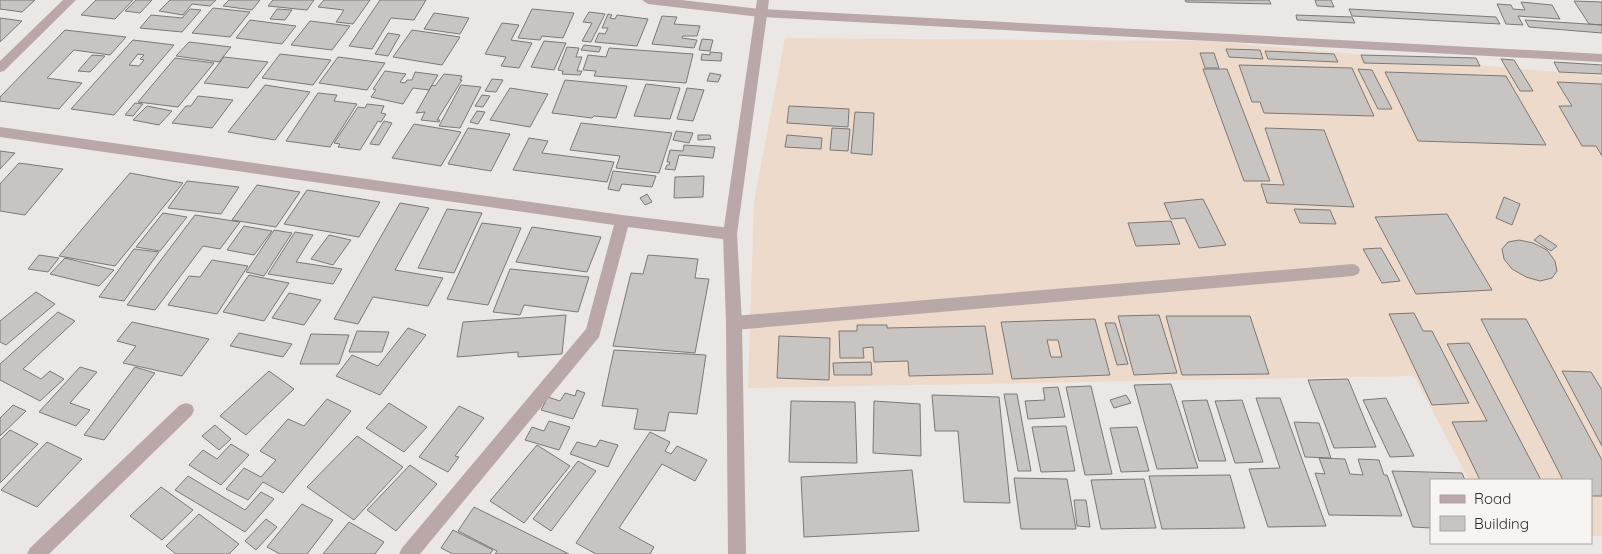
<svg xmlns="http://www.w3.org/2000/svg" width="1602" height="554" font-family="Quicksand,sans-serif">
<rect width="100%" height="100%" fill="#ebe7e4"/>
<path fill="#eddaca" d="M785,38L1207,41L1602,76V536H1591V480H1469L1414,376L748,388L754,202Z"/>
<path fill="#c8c4c1" stroke="#7c7875" fill-rule="evenodd" d="M0,0H35L22,12L0,9Z
M96,0H133L115,19L81,15Z
M136,0H152L140,13L125,11Z
M170,0H216L210,6L192,4L183,15L159,11Z
M229,0H260L252,10L223,6Z
M273,0H314L307,10L268,6Z
M324,0H370L353,24L336,22L344,10L318,7Z
M380,0H426L414,20L391,18L372,49L349,46Z
M1185,0H1269L1271,4L1186,2Z
M1315,0H1331L1334,7L1317,6Z
M1574,1L1602,2V25L1589,24Z
M1521,2L1552,5L1560,19L1518,16L1523,25L1506,24L1497,4L1511,5L1513,9L1525,10Z
M213,8L250,12L230,37L192,33Z
M190,9L201,10L182,32L140,28L151,15L182,18Z
M277,9L292,10L285,20L270,19Z
M532,9L574,13L563,38L542,36L540,40L518,38Z
M1349,9L1496,17L1500,24L1352,16Z
M589,12L605,14L591,42L582,41L592,23L583,22Z
M434,13L469,18L460,34L424,29Z
M608,14L612,15L610,18L615,19L617,15L648,19L637,46L595,42L599,33L605,34L608,28H602Z
M1296,15L1352,17L1355,23L1297,20Z
M662,16L677,17L674,24L700,26L697,36H683L682,38L697,40L694,48L652,44Z
M0,18L22,21L0,42Z
M250,20L296,26L282,44L236,38Z
M1525,20L1602,25V33L1529,27Z
M310,21L350,26L332,50L291,45Z
M502,23L519,25L511,40L532,43L519,68L501,66L506,57L485,54Z
M65,30L126,37L110,55L74,50L47,78L82,83L59,109L0,101V97Z
M412,30L460,37L442,65L393,57Z
M388,33L400,35L388,56L375,54Z
M702,39L713,40L710,51L699,50Z
M133,40L174,45L114,115L71,109ZM138,54L144,55L140,59L144,60L139,66L129,65Z
M544,41L566,43L554,70L531,67Z
M189,42L231,47L219,62L176,56Z
M584,45L601,47L599,52L581,50Z
M567,47L579,48L576,57H582L577,71H582L580,75L562,74L563,71L558,70Z
M609,48L693,54L686,83L594,76L596,71L583,70L588,55L606,57Z
M1226,49L1260,50L1263,59L1229,57Z
M1265,51L1334,54L1338,62L1268,59Z
M710,52L722,53L721,61L701,60L702,54L710,55Z
M1200,53H1214L1219,68H1205Z
M280,54L331,60L313,85L262,78Z
M92,55L105,56L90,72L78,71Z
M1361,55L1476,58L1480,66L1364,63Z
M224,57L268,62L248,88L204,83Z
M338,57L385,63L367,90L319,83Z
M175,58L214,63L178,107L138,102Z
M1501,59L1514,60L1533,91H1520Z
M1554,62L1602,65V74L1559,72Z
M1239,65L1352,68L1374,116L1264,113L1260,102H1252Z
M1203,69H1227L1270,181H1244Z
M1358,69L1372,70L1392,109H1378Z
M385,71L406,74L400,82L405,83L407,80H412L415,72L438,75L429,90L413,88L403,104L371,97L376,90L373,89Z
M1385,72L1506,76L1546,145L1418,141Z
M710,73L721,75L718,82L707,81Z
M444,74L462,76L460,80H462L437,120H440L439,122L421,120L425,112L416,113L432,85L435,86Z
M492,79L503,80L496,92L485,91Z
M565,80L627,86L616,118L594,116L592,118L552,113Z
M1557,82L1602,84V156L1596,146H1582L1559,106H1572Z
M646,84L680,88L670,119L634,116Z
M265,85L310,92L275,140L228,132Z
M461,85L481,87L460,128L439,126Z
M510,88L548,94L530,127L490,120Z
M687,88L704,90L693,121L677,119Z
M318,93L337,95L334,101L357,104L330,147L286,141Z
M482,95L490,96L483,107L475,106Z
M198,96L233,100L212,128L172,123L186,106H191Z
M135,103L143,104L133,116L125,115Z
M367,104L384,106L381,113L386,114L381,122L378,121L360,150L338,147L340,144L334,143L358,107L365,108Z
M147,106L172,111L159,125L133,120Z
M789,106L849,109L848,127L787,123Z
M477,111L485,112L478,124L470,122Z
M855,112L874,113L872,155L851,153Z
M384,121L392,123L379,145L370,144Z
M581,123L672,133L659,173L616,168L620,156L570,150Z
M414,124L461,132L441,166L392,158Z
M468,128L510,134L491,171L448,164Z
M832,128L850,129L848,151L830,150Z
M1265,128L1324,130L1354,207L1267,203L1261,184L1284,185Z
M676,131L693,133L689,143L673,140Z
M698,135H710L711,139L698,140Z
M787,135L822,138L821,149L785,147Z
M529,138L548,141L542,153L614,162L607,182L513,170Z
M684,145L715,147L713,158L679,155L675,170L665,169L667,165H669L670,162H667L670,150L683,151Z
M0,151L15,153L0,169Z
M19,163L63,169L25,215L0,211V184Z
M613,171L656,176L652,187L622,184L619,191L608,189Z
M130,173L183,183L115,266L59,256Z
M704,176L703,197L674,198L675,177Z
M187,181L239,187L221,214L168,208Z
M257,185L300,192L276,227L232,220Z
M307,190L380,202L359,237L284,224Z
M647,194L652,202L645,205L640,198Z
M1504,197L1520,204L1512,225L1496,218Z
M1203,199L1226,245L1199,248L1185,218L1171,219L1164,203Z
M400,203L429,208L395,270L443,278L428,306L373,297L358,324L334,319Z
M447,209L482,213L454,273L418,268Z
M1294,209L1330,210L1336,224L1300,223Z
M163,213L187,217L160,251L136,247Z
M1447,214L1492,290L1416,294L1375,217Z
M195,215L240,222L220,249L203,246L155,310L127,305Z
M1171,221L1180,244L1136,246L1128,223Z
M482,223L521,228L488,305L447,299Z
M244,226L272,231L254,255L227,250Z
M532,227L601,237L587,272L516,262Z
M274,230L292,233L264,276L246,272Z
M295,232L313,235L296,262L342,269L333,284L268,274Z
M329,235L351,240L333,265L311,259Z
M1540,235L1557,246L1551,251L1534,240Z
M1519,240L1533,243L1547,250L1555,261L1557,271L1552,278L1540,281L1526,277L1512,269L1504,259L1502,249L1508,242Z
M1381,248L1400,281L1382,283L1363,249Z
M134,249L159,252L124,301L99,297Z
M39,255L59,258L48,272L28,269Z
M648,255L698,259L695,278L709,279L695,353L613,346L631,273L643,274Z
M65,258L114,270L99,286L50,274Z
M212,260L248,266L217,314L168,305L189,276L200,277Z
M510,269L589,277L578,312L524,305L520,315L493,312Z
M249,275L289,283L264,321L223,312Z
M36,292L55,304L6,345L0,342V321Z
M289,293L321,300L304,325L272,318Z
M58,312L75,321L23,369L41,379L50,371L64,379L40,401L0,380V364Z
M1414,313L1423,331H1432L1469,403L1432,405L1389,314Z
M566,315L562,354L518,357V352L457,357L463,322Z
M1159,315L1177,373L1134,375L1118,316Z
M1166,316H1250L1269,374L1182,375Z
M1095,319L1110,375L1012,379L1001,322ZM1047,340H1058L1062,357H1051Z
M1481,319H1526L1602,460V496H1591V480H1563Z
M132,322L209,339L182,376L123,363L136,346L117,341Z
M1105,323H1115L1128,364L1117,365Z
M857,325H887V328L985,326L993,374L909,376L908,361L874,362L873,347L863,348L864,358H840L839,331H857Z
M408,328L426,335L380,395L336,376L352,355L378,366Z
M357,331L389,332L382,352H349Z
M239,333L292,344L283,357L230,346Z
M311,334L349,335L339,364H300Z
M779,336L830,338L829,380L777,378Z
M1469,343L1541,480H1480L1452,422L1487,421L1447,344Z
M614,350L706,355L697,414L669,412L665,431L634,429L638,409L602,406Z
M871,362L872,375H834L833,363Z
M80,367L97,372L70,403L90,410L76,426L39,412Z
M135,367L155,373L104,440L84,435Z
M269,371L294,389L246,435L220,416Z
M1562,371L1591,372L1602,390V446Z
M1348,379L1376,447L1334,448L1308,380Z
M1171,384L1198,468L1157,469L1134,385Z
M1091,386L1112,474L1085,475L1066,387Z
M1058,387L1065,417L1028,419L1025,401L1045,400L1043,388Z
M577,390L585,393L573,419L541,410L548,397L560,401L565,393L575,396Z
M1004,394H1017L1031,471H1018Z
M932,395L999,397L1010,503L964,502L958,431H935Z
M1126,395L1131,403L1114,408L1110,400Z
M1256,398H1280L1326,526L1268,527L1249,469L1280,468Z
M1386,398L1414,456L1390,457L1363,400Z
M327,399L351,411L283,493L263,482L248,500L226,489L244,468L261,477L276,460L260,451L288,419L304,426Z
M1207,400L1226,461H1199L1182,401Z
M1242,400L1263,462L1235,463L1215,401Z
M791,401L855,402L857,463L789,462Z
M874,401L920,404L921,456L873,453Z
M389,403L427,427L404,452L366,428Z
M13,405L26,411L0,436V418Z
M459,406L484,418L455,456L459,457L448,472L419,457Z
M549,421L570,427L559,450L525,440L532,427L544,431Z
M1294,422L1319,423L1331,458L1305,457Z
M215,425L231,439L219,450L202,436Z
M1066,426L1075,471L1041,472L1032,427Z
M1137,427L1149,471L1121,472L1110,428Z
M10,430L38,444L0,483V440Z
M650,432L670,442L665,451L671,454L677,446L707,460L695,481L662,464L619,528L654,547L650,554H596L576,543Z
M357,436L403,467L354,520L307,487Z
M600,440L618,445L608,467L570,454L577,442L596,447Z
M47,442L82,459L37,507L1,490Z
M231,444L249,455L221,485L189,465L203,450L217,459Z
M537,445L570,466L524,523L490,501Z
M1319,458L1345,459L1350,474L1363,475L1358,459L1379,460L1384,475H1387L1402,516L1329,515L1315,473L1325,474Z
M578,461L596,471L551,531L533,519Z
M410,465L437,484L396,531L367,510Z
M912,470L919,531L804,537L801,477Z
M1392,471L1462,473L1465,480H1431V528L1413,527Z
M1230,475L1245,528L1162,529L1149,476Z
M188,476L245,510L261,492L274,499L245,532L175,490Z
M1014,478L1067,479L1076,529H1021Z
M1144,479L1156,528L1101,529L1091,480Z
M161,487L193,510L162,540L130,516Z
M1074,500H1086L1090,527L1077,526Z
M302,504L333,520L307,554H280L267,547Z
M474,507L569,554H495L497,551L458,531Z
M199,514L239,544L229,554H176L166,546Z
M266,519L277,527L256,550L245,541Z
M349,522L384,542L375,554H323Z
M453,530L493,550L490,554H453L441,548Z"/>
<g fill="none" stroke-linecap="round" stroke-linejoin="round">
<path fill="#baa7a7" fill-rule="evenodd" d="M642,0H681L760,9L1602,54V62L760,17L648,4Z
M0,127L622,215L730,228L735,230L737,234L735,238L730,240L628,227L599,337L420,554H399L402,548L586,329L614,225L0,137Z
M1353,264L1358,266L1360,270L1358,274L1353,276L734,330L729,328L726,323L729,318L734,316Z
M186,403L192,405L194,410L192,415L49,554H27L30,548L180,405Z"/>
<path fill="#baa7a7" fill-rule="evenodd" d="M63,0H76L4,71L0,72V61Z
M757,0H769L737,234L742,323L746,554H728L726,323L723,234Z"/>
</g>
<rect x="1430" y="479" width="162" height="65" fill="#f8f4f1" stroke="#a7a4a2"/>
<rect x="1440" y="495" width="25" height="8" fill="#baa7a7" stroke="#a7a4a2"/>
<text x="1474" y="504" font-size="15" fill="#2d2c2b">Road</text>
<rect x="1440" y="516" width="25" height="15" fill="#c8c4c1" stroke="#a7a4a2"/>
<text x="1474" y="529" font-size="15" fill="#2d2c2b">Building</text>
</svg>
